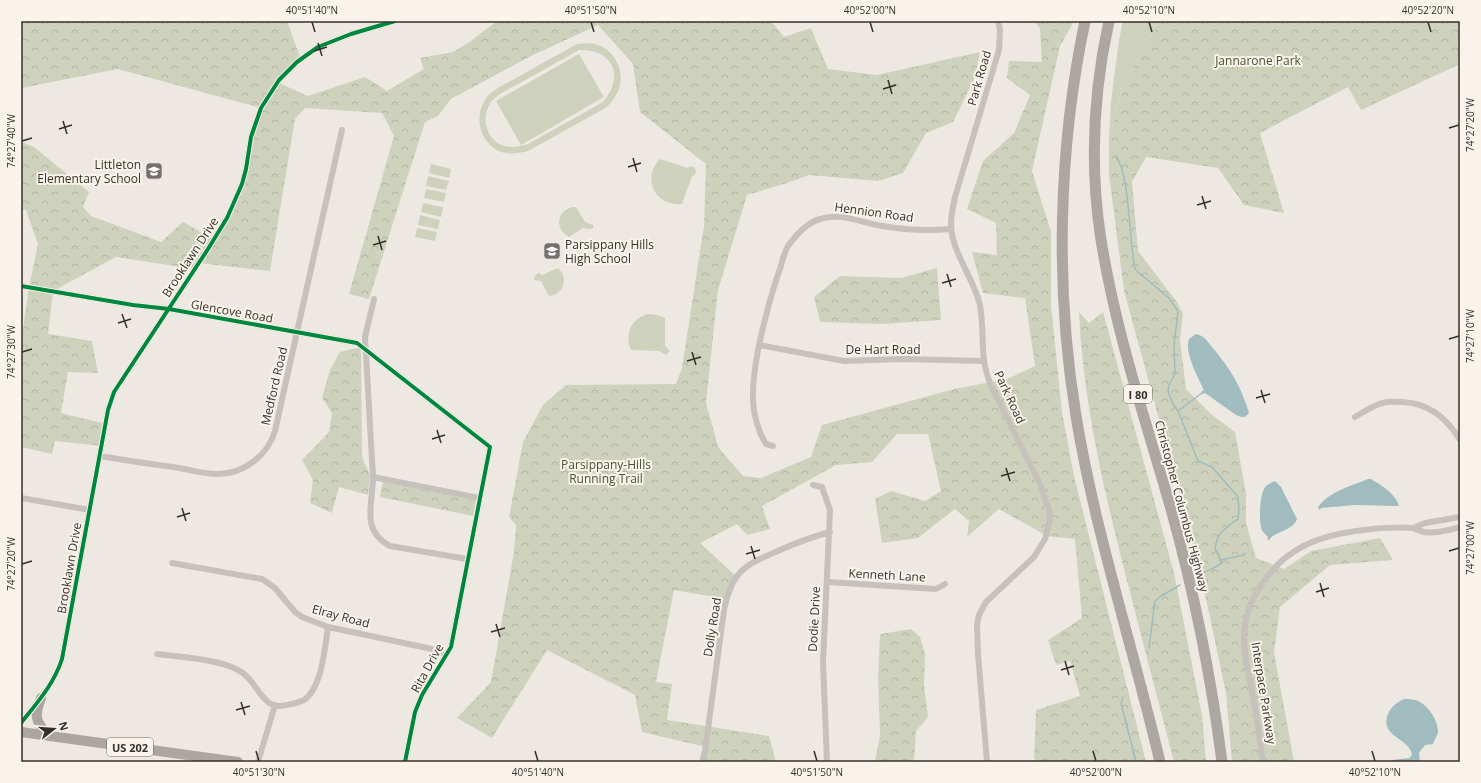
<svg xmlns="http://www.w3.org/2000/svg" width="1481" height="783" font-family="'Open Sans',sans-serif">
<defs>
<pattern id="forest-crowns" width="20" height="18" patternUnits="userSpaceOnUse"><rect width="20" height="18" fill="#ced2bd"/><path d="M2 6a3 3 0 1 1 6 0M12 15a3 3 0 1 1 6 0" fill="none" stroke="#b2b5a3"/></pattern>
</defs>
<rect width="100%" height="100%" fill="#eee8e2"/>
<path fill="#ced2bd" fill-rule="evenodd" d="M1123,21H1159L1122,88L1109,140L1111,101L1119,40Z
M591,43C594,44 599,45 603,47C616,54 623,71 620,85C619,93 612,101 607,107L530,150C517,155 501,156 490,145C477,132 476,112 487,97C494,88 508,83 518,77C537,66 557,55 577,44ZM579,50C613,49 625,76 603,102L528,144C516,148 502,149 493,139C484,128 483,114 491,102C498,93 513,87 522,82C541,71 560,61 579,50Z
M579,54L604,97L521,145L496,101Z
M660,159L688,168L690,166L694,167L696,171L695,175L692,176L682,204C655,207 641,178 660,159Z
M431,164L451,169L449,178L429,173Z
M428,176L449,181L446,190L426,186Z
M426,189L446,193L444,202L424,198Z
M423,203L443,207L441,217L421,212Z
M572,207H576L585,222L593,225V228L589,229L583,228L569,237C554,229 557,211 572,207Z
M420,215L440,220L438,229L418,225Z
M417,228L437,232L435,241L415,237Z
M558,268C569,278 564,295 549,296L541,281L534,280L535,275L539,273L542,275Z
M648,314L657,315L665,318V346L670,351L666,355L659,351L631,350C624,335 631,318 648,314Z"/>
<path fill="url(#forest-crowns)" d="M21,21H287L301,60L279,83L308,96L365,77L387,91L424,69L420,58L453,52L468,43L497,21H771L784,37L811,28L828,69L877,75L980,52L975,77L953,122L926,133L903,173L878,181L809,175L787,183L747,195L718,290L706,403L718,447L743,476L761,478L811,457L822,425L954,389L1007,379L1035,366L1025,298L983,293L972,252L997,255L996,223L967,209L983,161L1014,133L1030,95L1007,78L1009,61L1042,62L1040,29L1035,21H1073L1072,25L1060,46L1032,171L1051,232V305L1062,412L1074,476L1146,762H1036L1034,758L1036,710L1080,696L1070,661L1056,665L1048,640L1082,618L1075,539L1047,536L999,509L967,537L969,521L955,509L918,538L882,543L875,499L891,491L925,501L941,491L928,434H897L872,462L836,465L762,506L770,529L747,535L737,524L700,543L737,577L726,599L674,590L656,682L672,684L667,720L769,736L776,762H703L706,747L642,732L635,695L547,650L492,738L457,718L491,682L514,552L516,525L509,517L523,442L543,405L566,385L676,384L682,368L704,226L706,164L640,112L633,64L598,25L531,56L451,99L438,116L425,122L369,299L349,294L394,136L382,113L305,108L295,119L270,271L198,263L194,269L116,257L53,291L48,334L92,341L98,373L68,372L61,413L106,424L102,446L55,441L52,454L21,447V343L29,287L38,244L26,210L21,209V142L34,147L89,192L83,207L91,216L161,242L183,222L213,239L238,196L261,108L118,69L21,88Z
M1159,21H1460V64L1361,110L1348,87L1260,133L1284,213L1244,205L1218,168L1146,157L1132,182L1138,251L1177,302L1183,314L1180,340L1186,389L1211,414L1235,432L1246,494V523L1256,558L1284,569L1311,551L1380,538L1393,560L1330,565L1280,607L1274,652L1294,762H1232L1226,693L1199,566L1124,291L1109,174V140L1122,88Z
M937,268L941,320L882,324L820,322L814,297L840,276L901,278Z
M1079,312L1089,323L1103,312L1174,573L1202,715L1206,762H1174C1158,700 1142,639 1126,577C1104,490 1083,403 1079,312Z
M361,347L362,457L370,475L368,495L339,487L332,513L310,503L313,480L302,460L329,432L332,413L322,398L330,370L340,352Z
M383,482L476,500L473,516L380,497Z
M911,629L920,637L925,654L924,685L928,717L916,731L914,762H875L880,735L878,678L880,634Z"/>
<path fill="#a0bcbe" d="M1196,334C1205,336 1207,341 1212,347C1230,368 1241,386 1249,413L1245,417H1241L1236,415L1205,393L1202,394L1201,392L1204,390C1198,377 1184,352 1189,339Z
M1368,479H1371C1381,485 1396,494 1399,506L1355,505L1321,508L1320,510L1318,508C1324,494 1353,485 1368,479Z
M1275,481L1281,487L1297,519C1293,531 1275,531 1269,540L1267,539L1268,537C1266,535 1265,534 1263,532C1258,525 1260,499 1263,491C1265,486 1269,483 1275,481Z
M1404,699C1409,699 1415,699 1420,702C1429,707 1439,722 1438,733C1437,737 1434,740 1433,744L1425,745L1419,753L1420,762H1392V760L1410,758L1412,754C1408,738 1382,737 1387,717C1390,707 1396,703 1404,699Z"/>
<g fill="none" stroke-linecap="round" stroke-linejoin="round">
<path stroke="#a0bcbe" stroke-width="1.5" d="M1116,157C1130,174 1129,243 1135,269L1138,272L1169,298L1178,311L1174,346L1175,374L1169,385L1168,391L1172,402L1178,411L1198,461L1212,467L1238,497L1239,511L1238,519C1225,528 1217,533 1215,549L1219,555L1221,563C1215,569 1206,571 1198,575
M1178,411L1202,393
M1221,560L1244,555L1245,553
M1149,648L1155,601L1161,596L1180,585
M1123,697L1121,703L1136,762"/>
<path stroke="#c6c1bc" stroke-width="6" d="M21,286L133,305L169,309L357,343L490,447L451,647L422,695L415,712L405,762
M374,299L365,337L373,477C373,504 360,530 390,546L467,559
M759,345L844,361L902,359L984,361
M1355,417C1364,412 1373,405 1383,403C1389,401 1396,402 1402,402C1428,403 1447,418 1460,440
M773,446L766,444C758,431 754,417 753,401C752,384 755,367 758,350C764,322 770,296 780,269C782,261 784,253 788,246C796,235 806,223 820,219C842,212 861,223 882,226C905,230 928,231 951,229
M100,456C124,460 149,464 173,467C188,469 203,474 218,474C244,474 268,455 275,431L342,130
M373,477L479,498
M813,485L822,487L830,510L823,662L827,762
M21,498L90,510
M1413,528L1425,523L1460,517
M172,563L262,579L275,588L295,612L302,617L328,627L437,650L446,655
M828,582L936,589L945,584
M157,654C179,657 218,659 238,670C255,679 257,696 271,704C277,708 285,705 292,704C296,703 300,702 304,700C322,688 325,647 328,627
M21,723C37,703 54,684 62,659L108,410L114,392L208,249L227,218L242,184L246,169L251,137L261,108L279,80L297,62L318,47L351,34L395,21
M258,762L275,705
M702,762L705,751L724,610C732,570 745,565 780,550C796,543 812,537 830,532
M987,762L978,654L977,625L979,615L986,602L1034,557L1045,539L1050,519L1049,510L1041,486L991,386C988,378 985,369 984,360C982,342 983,323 980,305C974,281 959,262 953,239C949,225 952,211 955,197L999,50L1000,29L998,21
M1263,762C1260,737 1256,712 1251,687C1248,671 1244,655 1244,639C1244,621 1250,602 1260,587C1284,548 1319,535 1364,530C1376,528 1401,527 1413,528C1416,529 1420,531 1424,532C1435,534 1449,530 1460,527"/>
<path stroke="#aba6a1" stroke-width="10" d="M41,698C34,717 35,721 49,736
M21,732L238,762"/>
<path stroke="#ada7a2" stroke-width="11" d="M1085,21C1058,150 1055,287 1076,416C1095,532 1133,647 1160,762
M1109,21C1094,89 1090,163 1100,233C1114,327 1145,418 1171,509C1194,592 1211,676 1222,762"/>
<defs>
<path id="cycleway" d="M21,286L133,305L169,309L357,343L490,447L451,647L422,695L415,712L405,762
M21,723C37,703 54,684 62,659L108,410L114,392L208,249L227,218L242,184L246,169L251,137L261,108L279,80L297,62L318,47L351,34L395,21"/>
</defs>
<use href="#cycleway" stroke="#f9f3eb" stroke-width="6"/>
<use href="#cycleway" stroke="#00873e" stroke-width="4"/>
</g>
<path fill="none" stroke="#372f2a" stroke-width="1.5" d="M312,22L315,32M591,22L594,32M870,22L873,32M1149,22L1152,32M1428,22L1431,32M318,43L322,56M314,51L327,47M888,80L892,94M883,89L896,85M63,121L67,134M1449,128L1459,125M59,129L72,125M22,141L32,138M633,158L637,172M628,167L641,163M1202,196L1206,209M1197,205L1211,201M378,236L382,250M373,245L386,241M947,274L951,287M942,283L956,279M122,314L127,328M118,323L131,319M1449,339L1459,336M22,352L32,349M692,352L696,365M687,361L701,357M1261,390L1265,403M1256,398L1270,394M437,430L441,443M432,439L445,435M1006,468L1010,481M1001,476L1015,472M182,508L186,521M177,517L190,513M751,546L755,559M1449,551L1459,548M746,554L760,550M22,564L32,561M1320,583L1324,597M1316,592L1329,588M496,624L500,637M491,632L505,628M1065,661L1069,675M1061,670L1074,666M241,702L245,715M236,710L250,706M256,751L259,761M535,751L538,761M814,751L817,761M1093,751L1096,761M1372,751L1375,761"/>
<defs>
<symbol id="school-square" viewBox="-11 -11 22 22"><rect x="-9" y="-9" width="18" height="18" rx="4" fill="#77706a" stroke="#f9f3eb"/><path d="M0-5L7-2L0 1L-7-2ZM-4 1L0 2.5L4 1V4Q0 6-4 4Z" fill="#fff"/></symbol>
</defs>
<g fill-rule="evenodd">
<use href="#school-square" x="144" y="161" width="20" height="20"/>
<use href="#school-square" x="542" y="241" width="20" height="20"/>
</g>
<g text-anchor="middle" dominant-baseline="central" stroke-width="4" stroke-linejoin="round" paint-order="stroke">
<g fill="#f9f3eb" stroke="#716a64" stroke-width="1">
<rect x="1124" y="385" width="28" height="18" rx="3"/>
<rect x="107" y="738" width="46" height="18" rx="3"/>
</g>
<g font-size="11" font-weight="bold" fill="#372f2a">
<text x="1138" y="394">I 80</text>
<text x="130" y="747">US 202</text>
</g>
<g font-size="12" fill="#45552e" stroke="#f9f3eb">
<text x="1258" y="60">Jannarone Park</text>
<text x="606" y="464">Parsippany-Hills<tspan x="606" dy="14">Running Trail</tspan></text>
</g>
<g font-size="12" fill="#372f2a" stroke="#f9f3eb">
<text transform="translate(979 78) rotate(-74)">Park Road</text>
<text transform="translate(874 212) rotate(8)">Hennion Road</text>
<text transform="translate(190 257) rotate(-57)">Brooklawn Drive</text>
<text transform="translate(232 311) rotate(10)">Glencove Road</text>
<text x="883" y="349">De Hart Road</text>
<text transform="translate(274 386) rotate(-77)">Medford Road</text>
<text transform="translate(1010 397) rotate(65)">Park Road</text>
<text transform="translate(1182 506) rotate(75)">Christopher Columbus Highway</text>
<text transform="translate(69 568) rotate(-80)">Brooklawn Drive</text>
<text transform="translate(887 575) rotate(3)">Kenneth Lane</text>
<text transform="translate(341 616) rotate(15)">Elray Road</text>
<text transform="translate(814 619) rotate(-87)">Dodie Drive</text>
<text transform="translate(712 627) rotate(-81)">Dolly Road</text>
<text transform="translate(427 668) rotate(-61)">Rita Drive</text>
<text transform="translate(1264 693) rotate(81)">Interpace Parkway</text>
</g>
<g font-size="12" fill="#372f2a" stroke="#f9f3eb" text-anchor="end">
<text x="141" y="164">Littleton<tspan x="141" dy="14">Elementary School</tspan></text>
<text x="565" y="244" text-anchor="start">Parsippany Hills<tspan x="565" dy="14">High School</tspan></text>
</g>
</g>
<rect width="1481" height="783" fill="none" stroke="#f9f3eb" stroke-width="44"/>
<g transform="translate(54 729) rotate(73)" stroke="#f9f3eb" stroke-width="3" paint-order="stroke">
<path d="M0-3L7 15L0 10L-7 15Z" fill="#372f2a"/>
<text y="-6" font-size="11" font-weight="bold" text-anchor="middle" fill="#372f2a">N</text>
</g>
<rect x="22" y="22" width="1437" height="739" fill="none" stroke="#372f2a" stroke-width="1.5"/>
<g font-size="10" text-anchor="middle" fill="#372f2a">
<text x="312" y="14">40°51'40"N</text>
<text x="591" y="14">40°51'50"N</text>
<text x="870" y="14">40°52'00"N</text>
<text x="1149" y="14">40°52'10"N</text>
<text x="1428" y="14">40°52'20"N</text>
<text transform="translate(1470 125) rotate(-90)" y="4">74°27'20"W</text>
<text transform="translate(11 141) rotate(-90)" y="4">74°27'40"W</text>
<text transform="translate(1470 336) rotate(-90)" y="4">74°27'10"W</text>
<text transform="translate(11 352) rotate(-90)" y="4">74°27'30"W</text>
<text transform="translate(1470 548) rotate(-90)" y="4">74°27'00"W</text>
<text transform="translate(11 564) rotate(-90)" y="4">74°27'20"W</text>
<text x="259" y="776">40°51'30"N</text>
<text x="538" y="776">40°51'40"N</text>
<text x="817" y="776">40°51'50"N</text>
<text x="1096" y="776">40°52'00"N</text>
<text x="1375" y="776">40°52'10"N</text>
</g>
</svg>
